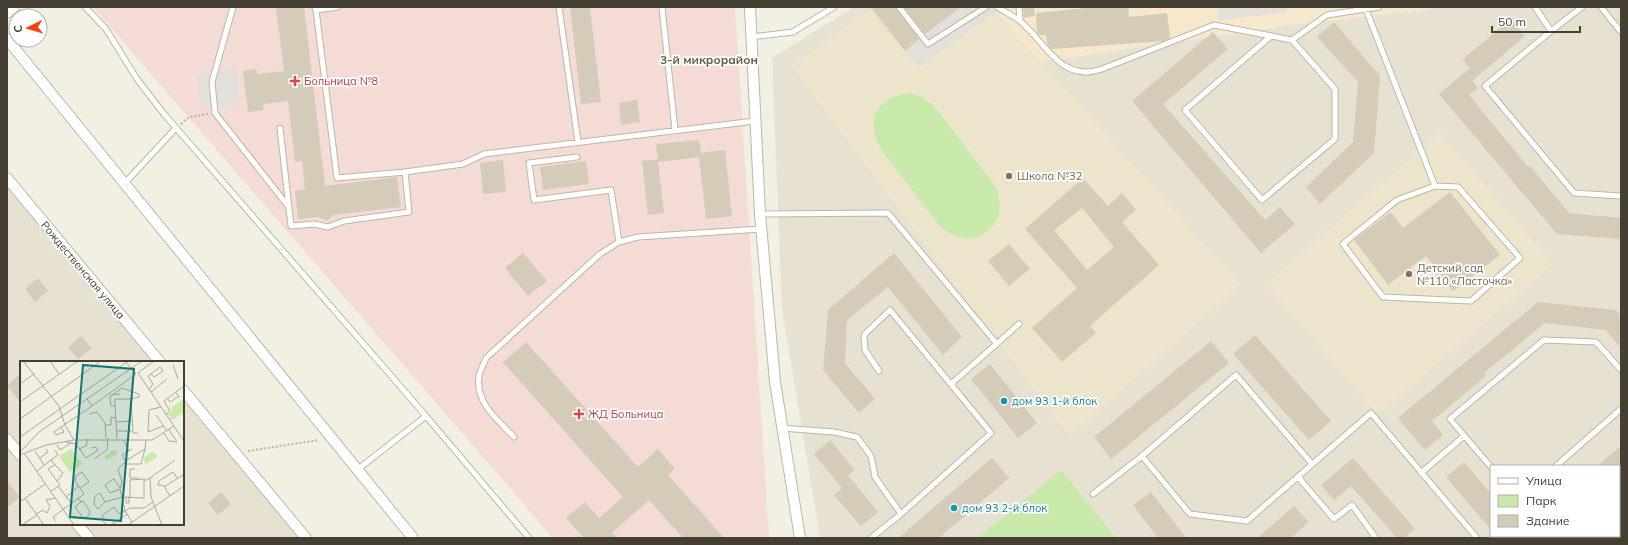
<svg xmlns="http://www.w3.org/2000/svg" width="1628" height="545" font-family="Mulish,sans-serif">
<rect width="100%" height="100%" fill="#f2efe3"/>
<path fill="#e6e1d1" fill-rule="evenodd" d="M854,7H867L919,68L1040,62L1290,25L1450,7H1621V538H820L782,309L772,58ZM1491,466H1619V536H1491Z
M7,187L156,362H21V524H183V393L307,538H7Z"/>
<path fill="#f6e7cd" d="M1006,7H1450L1290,25L1040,62L996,12Z"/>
<path fill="#e4dfd8" d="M867,7H1006L996,12L919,68Z
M1218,7H1286L1287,12L1219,20Z"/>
<path fill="#ece5cc" d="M870,10L919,68L996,12L1241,285L1069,436L792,66Z
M1440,133L1553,264L1378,415L1266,284Z"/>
<path fill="#f4dbd6" d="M93,7H735L769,538H553Z"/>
<path fill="#c9e9aa" d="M911,93L923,97L934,106L994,184C1015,224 973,257 940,226L880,148C865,119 878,95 911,93Z
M1061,470L1116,538H978Z"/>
<path fill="#e3e0dc" d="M236,67L240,107L201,106L197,75Z"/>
<path fill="#d4cbb8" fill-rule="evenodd" d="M276,7H304L325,186L397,177L401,207L333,215L327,221L319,217L298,219L295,191L305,189L302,161L295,162L288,101L263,104L264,110L248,112L243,71L256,69L257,74L284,71Z
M570,7H590L601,102L581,104Z
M871,7H895L919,39L905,51Z
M904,7H961L925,34Z
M1023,7H1034L1035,16L1024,18Z
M1098,7H1128L1129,17L1167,13L1170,38L1164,41L1052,49L1047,43L1046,35H1040L1037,33L1036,13Z
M1511,19L1525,36L1472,81L1478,88L1469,95L1528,167L1530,166L1569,213L1621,218V239L1557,234L1439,94L1470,68L1463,59Z
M1334,22L1380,76L1374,153L1320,204L1306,187L1353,142L1358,82L1317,37Z
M1213,32L1228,49L1163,104L1265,220L1280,207L1295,224L1261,253L1132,101Z
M637,100L640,122L621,125L619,103Z
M699,140L701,153L725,150L732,216L706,219L699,157L658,162L664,213L648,215L642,161L658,159L656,144Z
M503,160L506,192L483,194L480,163Z
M586,161L589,184L543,190L540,167Z
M1083,178L1108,206L1122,193L1136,210L1122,222L1159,265L1090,326L1096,333L1062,362L1032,328L1077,288L1025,229ZM1082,208L1114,247L1087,270L1054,230Z
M1450,192L1500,255L1453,291L1426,256L1388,285L1354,240L1391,212L1403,228Z
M1009,244L1030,269L1009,286L988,261Z
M523,253L547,281L528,296L505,268Z
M894,253L962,337L943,355L888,287L847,320L845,363L875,399L859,413L823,370L828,310Z
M38,278L48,291L35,302L25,289Z
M1538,302L1615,310L1621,316V348L1606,330L1545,323L1484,373L1486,376L1432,421L1443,435L1425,450L1398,418Z
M1255,335L1331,421L1309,440L1233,354Z
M81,336L92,348L78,359L68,347Z
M1211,341L1229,363L1111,459L1094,437Z
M526,342L638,467L658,449L675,469L668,475L724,538H683L649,500L612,533L617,538H584L566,518L585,502L599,518L623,497L503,362Z
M990,364L1037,423L1018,438L971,379Z
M21,373V403L7,386Z
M830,440L855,470L848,475L878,512L861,526L834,495L842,488L814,454Z
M1621,446V466H1597Z
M992,458L1009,478L939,538H898Z
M1353,458L1415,529L1404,538H1397L1351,486L1334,500L1321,485Z
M1464,462L1491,494V530L1446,477Z
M7,481L20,497L7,508Z
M221,492L231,504L218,515L208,503Z
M1151,492L1186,538H1158L1133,505Z
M1294,506L1309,522L1291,538H1257Z"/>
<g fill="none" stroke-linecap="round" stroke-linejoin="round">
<defs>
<path id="lane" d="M85,7L106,29L137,79L164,114L426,416
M233,7L212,82L215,113L288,206
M559,7L578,142
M662,7L675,130
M899,7L928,44L986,7
M997,7C1005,12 1014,16 1021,22C1047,44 1061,83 1102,69L1214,25L1292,40L1327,15L1379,7
M1019,7L1020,21
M1365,7L1435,186
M1535,7L1551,31L1485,86L1574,193L1621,196
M1601,7L1621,32
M315,8L316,10L338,7
M316,10L337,178L405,172
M1551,31L1582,7
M1271,36L1185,110L1262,200L1335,139V89L1292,40
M751,37L793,32L834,7
M280,128L291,226L314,224L328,227L344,221L409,212L405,172L463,164L484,154L755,121
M577,157L529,163L534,200L611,190L619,242
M124,184L176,128
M1435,186L1458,187L1520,258L1471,301L1383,297L1343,244L1397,200Z
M760,214L888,213L997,344
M951,384L1019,324
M781,428L834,432L857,437L871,456L875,477L901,514
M514,437C498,420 475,403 479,376C480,370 484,364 486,358L600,254L619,242L638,237L761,229
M1312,464L1236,375L1142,456L1190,514L1247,521L1371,413L1477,538
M1556,466L1621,409
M1491,467L1450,419L1544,340L1596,342L1621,370
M357,470L426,416L529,538
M1421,473L1464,436
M1298,477L1334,519L1352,505L1376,538
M1093,494L1142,456
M871,538L901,514L991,433L890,310L864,335L865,350L879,371"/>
<path id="street" d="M750,7L760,214L775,382L800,538
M7,13L14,7
M7,39L413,538
M7,178L160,362
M183,390L306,538
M7,439L21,456
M77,524L89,538"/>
</defs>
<use href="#lane" stroke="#beb7a6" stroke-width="7"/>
<use href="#street" stroke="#beb7a6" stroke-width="12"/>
<path stroke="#c0b396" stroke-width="2" stroke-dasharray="2 2" stroke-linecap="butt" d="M181,124L189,117L208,114
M248,451L319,440"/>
<use href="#lane" stroke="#fff" stroke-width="5"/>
<use href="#street" stroke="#fff" stroke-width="10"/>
</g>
<g fill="#e0444e" stroke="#fff" stroke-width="1.5">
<path d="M293 75h4v4h4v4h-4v4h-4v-4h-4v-4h4z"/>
<path d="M577 408h4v4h4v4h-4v4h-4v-4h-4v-4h4z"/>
</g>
<g fill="#8d6e63" stroke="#fff" stroke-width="1.5">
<circle cx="1009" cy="176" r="4"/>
<circle cx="1409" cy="274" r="4"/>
</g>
<g fill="#0f9aa8" stroke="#fff" stroke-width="1.5">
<circle cx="1004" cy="401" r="4"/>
<circle cx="954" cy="508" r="4"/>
</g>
<g text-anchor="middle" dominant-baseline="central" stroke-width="3.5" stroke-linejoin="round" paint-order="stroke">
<g font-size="11" fill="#be3a42" stroke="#fff" text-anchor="start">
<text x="304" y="81">Больница №8</text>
<text x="588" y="414">ЖД Больница</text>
</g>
<g font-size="11" fill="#785e54" stroke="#fff" text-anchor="start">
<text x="1017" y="176">Школа №32</text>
<text x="1417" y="268">Детский сад<tspan x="1417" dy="13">№110 «Ласточка»</tspan></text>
</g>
<g font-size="11" fill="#443e33" stroke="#fff">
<text transform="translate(83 270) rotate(50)">Рождественская улица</text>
</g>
<g font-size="11" fill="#0d838f" stroke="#fff" text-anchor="start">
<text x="1012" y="401">дом 93 1-й блок</text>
<text x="962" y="508">дом 93 2-й блок</text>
</g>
<g font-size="12" font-weight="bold" fill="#675d4a" stroke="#fff">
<text x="709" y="59">3-й микрорайон</text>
</g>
</g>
<g transform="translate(20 361)">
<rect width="164" height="164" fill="#f2efe3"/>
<path d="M164,38V51L153,59L148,53L153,50L151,47ZM51,88L62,103L50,111L39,95ZM93,89L97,90V94L85,99V95ZM132,91L136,93L137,96L125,103L124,97Z" fill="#c9e9aa"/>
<path fill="none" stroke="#aca89d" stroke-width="1" d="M3,0L39,45L45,64L54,79M30,0L39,13M106,1L116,13M153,4L158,18M0,23L14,13M129,29L133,23L128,15L131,13L140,6L143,10L134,16L131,13M131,31L147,18M92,34L102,27L119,33V36L111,38L113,72H118M148,38L150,41L159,35L156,32M0,41L58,0M72,45L116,13M95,45V38H111M141,46L129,49L128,71L143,65M69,53L77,51L85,62L86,77M146,53L150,50L144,40L164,25M136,54L147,70M0,58L81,0M96,61L112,60M86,64H91V56L95,57M154,65L164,80M41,66L44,71L36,74L34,71L72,45L67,38M96,70H112M144,72L149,80L157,81L149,69M0,76L108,0M97,78L95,45H91L90,37L91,34L100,33M104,79L109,90M126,79L125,88L107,99L98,108L102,121L100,128L105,150L110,147H124L133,141M46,81L56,83L66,97L78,89L76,86L72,87M37,84L40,89L51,82M59,88L66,85L68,78M1,90L19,71L122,0M15,90L24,104M5,92L26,84L54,79H132L154,65L118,12L134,0M0,94L4,92L54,164M20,97L28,91L26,88M74,98L87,89L88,77M31,99L38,94L35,89M106,101L102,94L112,88M104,103H121L125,88M35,104L43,112L37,120M115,108H110V117H119M17,110L31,99L35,104L28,108L40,124L31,130M130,117L155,99M38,125L51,142M144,126L163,114L164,110M100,128L90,132L85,124L94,118L100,127M150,135L144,125L138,124L139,120L153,111L158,118M46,136L59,125M106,136V142H109V136M5,137L24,164M58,137L61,141L55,146L64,158L69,154L70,150L63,140L61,141M110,137V119L125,118M0,141L25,123M85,141L80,132L75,135L74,143L78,148L85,141L102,136L124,137V120L130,117L131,136L142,164M30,145L26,139L35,137M16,153L23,149L27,152L30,146M36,160L33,156L64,133L55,120L56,115L62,111L69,121L60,127M2,164L17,154M86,164L82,158L83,154L94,146L99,153L105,150L112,161M91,164L107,153M108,164L164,125"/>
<path fill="#0f766e" fill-opacity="0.15" stroke="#0f766e" stroke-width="2" d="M63,4L114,8L101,160L50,156Z"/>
<rect width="164" height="164" fill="none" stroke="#443e33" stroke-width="2"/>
</g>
<rect width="1628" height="545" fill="none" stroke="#443e33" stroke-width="16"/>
<rect x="1490" y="465" width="130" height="72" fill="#ffffff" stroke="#b4b2ad"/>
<rect x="1498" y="478" width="20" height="6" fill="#ffffff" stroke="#b4b2ad"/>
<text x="1526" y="485" font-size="12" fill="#443e33">Улица</text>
<rect x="1498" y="495" width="20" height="12" fill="#c9e9aa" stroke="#b4b2ad"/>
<text x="1526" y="505" font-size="12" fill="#443e33">Парк</text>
<rect x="1498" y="515" width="20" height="12" fill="#d4cbb8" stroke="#b4b2ad"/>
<text x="1526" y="525" font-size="12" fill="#443e33">Здание</text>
<g transform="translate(28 28) rotate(265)"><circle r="19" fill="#ffffff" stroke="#b4b2ad"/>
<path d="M0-3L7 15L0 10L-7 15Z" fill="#ff3e0e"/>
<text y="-6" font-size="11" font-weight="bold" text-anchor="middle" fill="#443e33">С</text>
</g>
<path d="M1492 26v6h88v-6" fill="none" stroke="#443e33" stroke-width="2"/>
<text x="1498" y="26" font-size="12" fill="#443e33" stroke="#ffffff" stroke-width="3" paint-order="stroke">50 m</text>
</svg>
